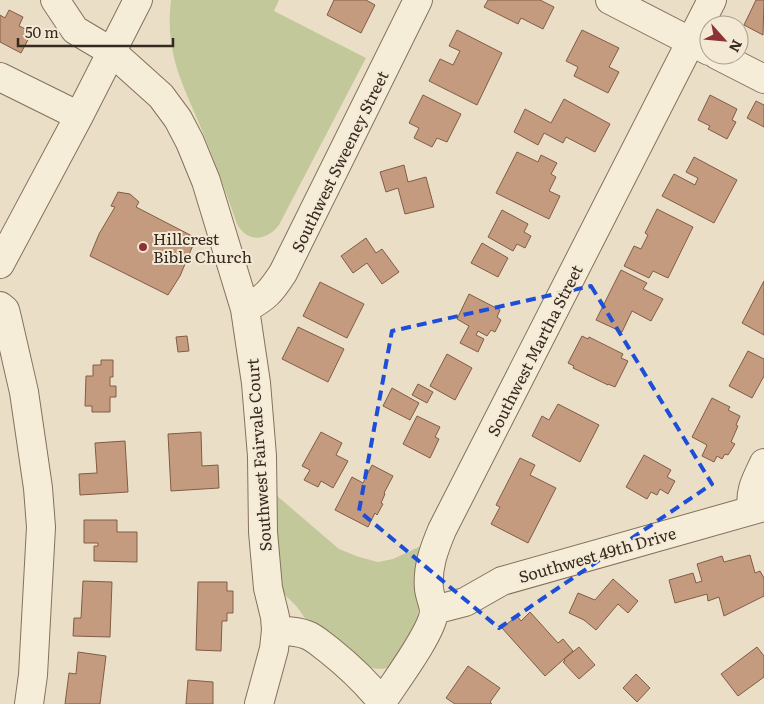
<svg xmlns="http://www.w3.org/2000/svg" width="764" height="704" font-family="Literata,serif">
<rect width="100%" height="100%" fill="#eadfc6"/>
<path fill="#c3c89b" d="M171,0H279L274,11L366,58L279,225C267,241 247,243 237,224C227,196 217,167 206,140C186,89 164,58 171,0Z
M276,495L339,549L359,557L378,562L393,559L425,544L421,601L412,636L391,667C365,674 365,660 347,646C335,638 322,633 311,624C304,619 302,613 297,607C292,601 285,596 281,590C272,574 276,516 276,495Z"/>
<path fill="#c59b7f" stroke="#815c45" d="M334,0H366L375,5L361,33L327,15Z
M488,0H540L554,7L543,29L521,18L518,24L484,7Z
M756,0H764L763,35L744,25Z
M9,10L23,17L19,26L32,32L21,53L0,42V15L5,18Z
M457,30L502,53L477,105L429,81L440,59L453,65L460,51L449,46Z
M582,30L619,48L609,67L619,72L608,93L574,76L578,67L566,61Z
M423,95L461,114L447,142L437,138L432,147L414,138L419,128L409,123Z
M710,95L737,109L732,120L736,122L727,139L708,129L710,126L698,120Z
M564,99L610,124L595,152L566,137L563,143L544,133L538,145L514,132L525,109L551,123Z
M756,101L764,105V127L747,118Z
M517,152L538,162L541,155L557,163L551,174L556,177L549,191L560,196L549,219L496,193Z
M694,157L737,180L714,223L662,196L674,174L695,185L698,178L686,172Z
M404,165L408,182L426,177L434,207L405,214L398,188L386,192L380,172Z
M118,192L130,194L139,202L136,207L196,238L180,276L168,295L90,256L99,234L115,207L111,206Z
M657,209L693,227L668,278L653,271L649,278L624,266L634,246L641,249L648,235L645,233Z
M502,210L528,224L524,232L531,236L525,248L517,244L513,251L488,237Z
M366,238L376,253L382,249L399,272L382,284L367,263L353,273L341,256Z
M482,243L508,258L498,277L471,263Z
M621,270L647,283L643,289L663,299L651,321L632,311L622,332L596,320Z
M764,281V335L742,323Z
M320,282L364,304L347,338L303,316Z
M469,294L500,310L497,317L501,320L495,332L491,330L487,336L478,331L476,335L484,339L478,352L460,343L469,326L457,319Z
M298,327L344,349L328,382L282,359Z
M187,336L189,351L178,352L176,337Z
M582,336L588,339L589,337L623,354L621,358L628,361L615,387L608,384V385L573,368L574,366L568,363Z
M748,351L764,359V376L752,398L729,386Z
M447,354L472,368L455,400L430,386Z
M101,360H113V377H110V386H116V397H110V412H92V406H85L86,376H93V365H101Z
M418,384L433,392L427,403L412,395Z
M392,388L419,403L410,420L383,406Z
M712,398L730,407L728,410L740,416L736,425L738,426L731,442L735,444L728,455L725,454L722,459L717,456L714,462L702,456L707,445L692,437Z
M558,404L599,425L580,462L532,436L542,416L549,420Z
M417,416L440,427L435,437L439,439L430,458L403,444Z
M201,432L202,466L218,465L219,488L171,491L168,434Z
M321,432L342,443L336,455L348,461L333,488L321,481L318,487L304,480L310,470L302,466Z
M125,441L128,492L80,495L79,474L97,473L95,443Z
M644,455L671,470L667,477L675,481L668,494L660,489L657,495L651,492L647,499L626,487Z
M520,458L535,465L530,475L556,488L528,543L491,524L500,507L496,505Z
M372,465L393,476L384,493L385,494L381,503L383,504L377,515L375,513L368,527L335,510L352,477L363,483Z
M84,520H117V532H137V562L94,561V546H98V543H84Z
M750,555L755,573L760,571L764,578V596L724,616L719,597L708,601L707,594L675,603L669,580L693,573L696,583L702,581L697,564L722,556L724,562Z
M613,579L638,601L628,613L618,604L596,630L584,620L569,613L578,593L595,600Z
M83,581L112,582L110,637L73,636L74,618H81Z
M198,582H227V591H233V613H227V621H222L221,651L196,650Z
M530,612L558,643L563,639L573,651L545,676L502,628L517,616L521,621Z
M579,647L595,665L579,679L563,662L565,661L564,659Z
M757,647L764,656V677L738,696L721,674Z
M78,652L106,656L100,704H65L69,673L76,674Z
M468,666L500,688L490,702L492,704H455L446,698Z
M636,674L650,688L637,702L623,688Z
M188,680L213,682V704H186Z"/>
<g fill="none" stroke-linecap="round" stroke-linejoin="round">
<defs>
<path id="minor" d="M55,0L75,30L112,52L161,96L178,119L190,142L206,181L245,309L256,383L262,456L263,532L268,588L275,617L276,630L274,649L259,704
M610,0L709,51
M717,55L764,79
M0,77L79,116
M0,264L79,116L138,0
M0,306L5,310L7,318L24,392L38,488L41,527L33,675L29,704
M245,309C266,297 270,293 283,273L418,0
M752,510C749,491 756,480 764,463
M434,610L465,602L502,581L764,507
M276,630C286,631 297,631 307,635C315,638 322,645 329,650C349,666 366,682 382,702
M382,704V702C395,682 432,633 434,612C434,605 430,597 429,589C427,568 434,549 442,530L712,0"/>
</defs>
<use href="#minor" stroke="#84715d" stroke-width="30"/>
<use href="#minor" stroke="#f6edd8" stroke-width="28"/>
</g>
<path fill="none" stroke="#1d4ed8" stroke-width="4" stroke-dasharray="10 6" stroke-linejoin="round" d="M591,286L712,484L499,628L359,511L392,331Z"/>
<circle fill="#8e3235" stroke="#f3e9d5" stroke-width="2" cx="143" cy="247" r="5"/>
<g text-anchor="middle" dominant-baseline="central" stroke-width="4" stroke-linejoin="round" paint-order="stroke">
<g font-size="16" fill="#362a20" stroke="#f3e9d5">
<text transform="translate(339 161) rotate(-64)">Southwest Sweeney Street</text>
<text transform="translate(534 350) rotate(-63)">Southwest Martha Street</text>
<text transform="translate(258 455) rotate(-94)">Southwest Fairvale Court</text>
<text transform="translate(597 554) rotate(-16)">Southwest 49th Drive</text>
</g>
<g font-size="16" fill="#362a20" stroke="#f3e9d5" text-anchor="start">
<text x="153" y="238">Hillcrest<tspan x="153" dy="18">Bible Church</tspan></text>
</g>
</g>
<g transform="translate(724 40) rotate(117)"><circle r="24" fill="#f3e9d5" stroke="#a79d8d"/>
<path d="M0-4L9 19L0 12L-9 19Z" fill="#8e3235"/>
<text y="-8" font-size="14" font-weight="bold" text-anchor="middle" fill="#362a20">N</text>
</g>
<path d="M18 38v8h155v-8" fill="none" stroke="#362a20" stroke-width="2.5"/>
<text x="25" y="38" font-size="15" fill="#362a20" stroke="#f3e9d5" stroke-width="4" paint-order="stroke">50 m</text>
</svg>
